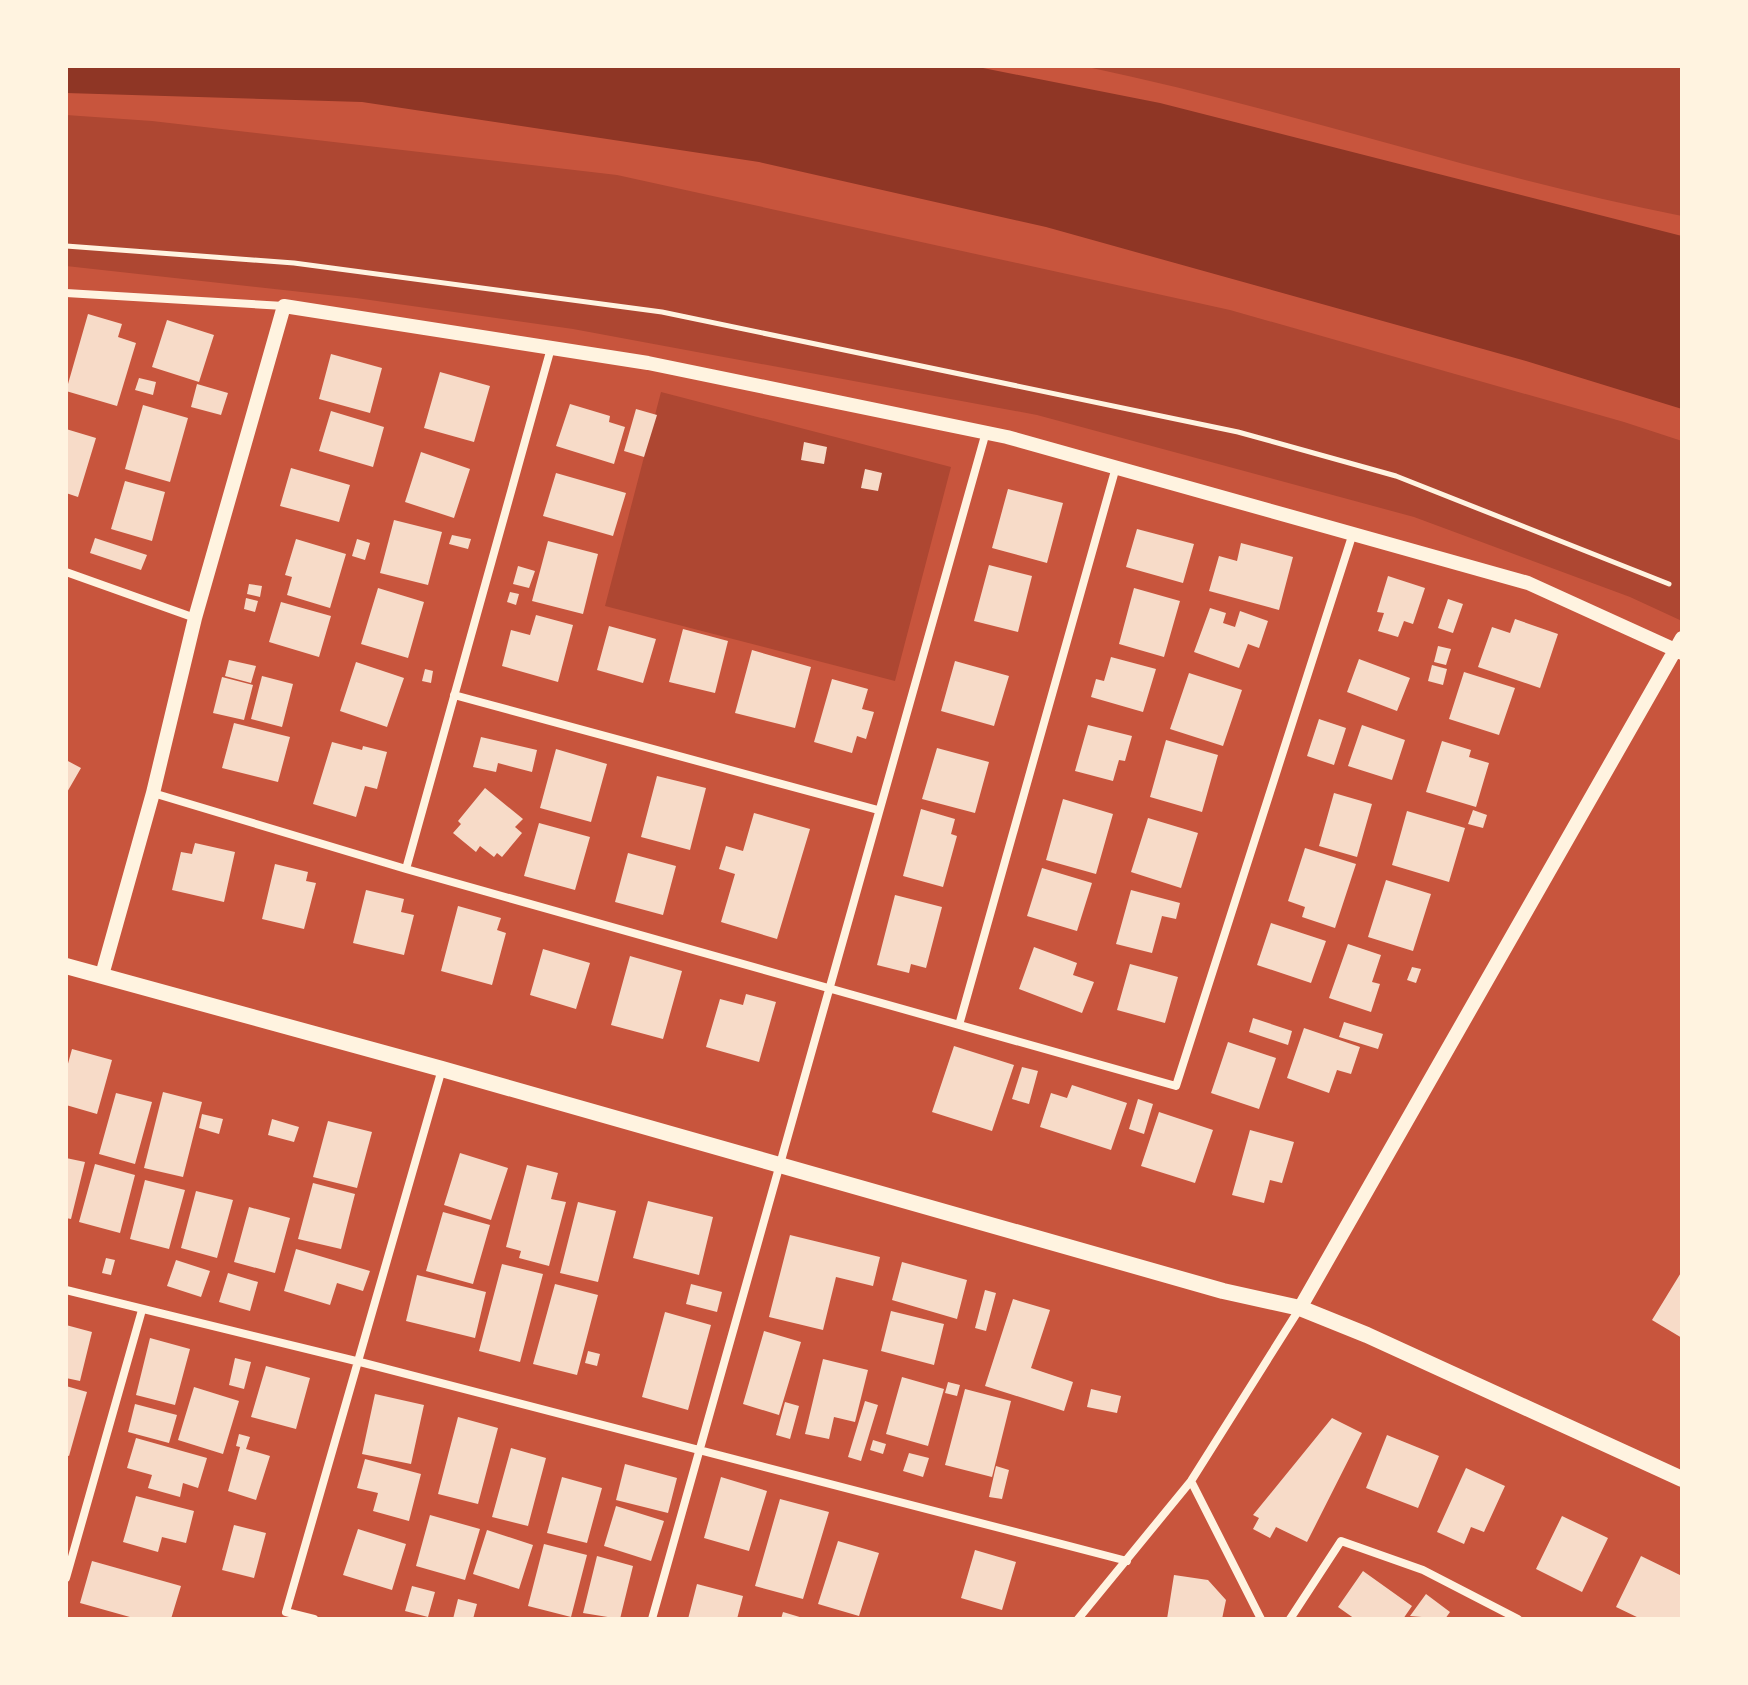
<svg xmlns="http://www.w3.org/2000/svg" width="1748" height="1685" font-family="Overpass,sans-serif">
<rect width="100%" height="100%" fill="#c8553d"/>
<path fill="#ae4732" d="M1083,66H1682V216C1480,176 1284,108 1083,66Z
M66,115L152,121L617,175L1230,310L1624,422L1682,441V621L1630,597L1414,517L1037,415L573,329L356,298L66,266Z
M661,392L951,467L895,681L605,606Z"/>
<path fill="#8f3625" d="M66,66H973L1160,103L1682,236V409L1526,361L1046,227L759,162L362,102L66,93Z"/>
<path fill="#f7dbc8" d="M88,314L122,324L118,337L136,343L117,406L66,391Z
M167,320L214,335L199,382L152,367Z
M331,354L382,368L370,413L319,399Z
M440,372L490,386L474,442L424,428Z
M139,378L156,382L153,395L135,390Z
M197,384L228,393L221,415L191,407Z
M570,404L610,416L609,422L625,427L614,464L556,446Z
M143,405L188,418L170,482L125,469Z
M636,409L657,415L644,457L624,451Z
M331,411L384,427L373,467L319,451Z
M66,429L96,438L78,497L66,493Z
M804,442L827,447L824,464L801,460Z
M421,452L470,469L454,518L405,502Z
M291,468L350,485L339,522L280,506Z
M865,469L882,473L878,491L861,488Z
M556,473L626,493L613,536L543,516Z
M125,481L165,492L152,541L111,529Z
M1008,489L1063,503L1047,563L992,548Z
M394,520L442,532L428,585L380,573Z
M1137,529L1194,544L1183,583L1126,567Z
M452,535L471,539L468,549L449,544Z
M95,538L147,555L141,570L90,553Z
M296,539L346,554L330,608L287,595L292,577L285,575Z
M357,539L370,543L365,560L352,556Z
M548,541L598,554L583,614L532,601Z
M1241,543L1293,557L1279,610L1209,591L1219,556L1237,561Z
M989,565L1032,576L1018,632L974,621Z
M518,566L535,571L529,588L513,584Z
M1388,576L1425,588L1413,624L1404,621L1398,637L1378,631L1384,613L1377,612Z
M249,584L262,586L260,597L247,594Z
M378,588L424,602L408,658L361,644Z
M1134,588L1180,601L1164,657L1119,644Z
M510,592L519,594L516,605L507,602Z
M246,598L258,601L255,612L244,609Z
M1448,599L1463,604L1453,633L1438,628Z
M281,602L331,616L319,657L269,642Z
M1210,608L1226,613L1223,623L1235,627L1240,611L1268,621L1259,648L1248,644L1239,668L1194,652Z
M536,615L573,625L558,682L502,666L511,630L530,635Z
M1515,619L1558,634L1540,688L1478,667L1492,627L1510,633Z
M609,626L656,639L643,683L597,670Z
M683,629L728,641L715,693L669,682Z
M1438,646L1451,649L1446,665L1434,662Z
M752,650L811,667L795,728L735,713Z
M1111,657L1156,669L1143,712L1091,697L1096,679L1104,681Z
M1359,659L1410,678L1397,711L1347,692Z
M229,660L256,666L251,683L225,676Z
M955,661L1009,676L994,726L941,711Z
M356,662L404,678L387,727L340,711Z
M1432,665L1447,669L1443,685L1428,681Z
M425,669L433,671L431,683L422,681Z
M1464,672L1515,688L1499,735L1449,719Z
M1189,673L1242,690L1223,746L1170,729Z
M262,676L293,684L282,727L251,719Z
M222,677L253,685L244,720L213,713Z
M832,679L868,689L862,709L874,712L866,739L857,736L852,753L814,742Z
M1319,719L1346,728L1334,765L1307,756Z
M234,723L290,737L278,782L222,768Z
M1088,725L1132,736L1125,761L1119,760L1113,781L1075,771Z
M1362,725L1405,740L1392,780L1348,766Z
M481,737L537,750L532,772L498,763L496,772L473,767Z
M1166,740L1218,755L1202,812L1150,797Z
M1442,741L1471,750L1469,757L1489,763L1476,807L1426,792Z
M332,742L362,750L363,746L387,752L377,789L365,786L356,817L313,804Z
M937,748L989,762L975,813L922,799Z
M556,749L607,764L591,822L540,808Z
M66,760L81,768L66,794Z
M657,776L706,788L690,850L641,837Z
M485,788L523,819L515,827L522,833L502,857L497,853L494,857L480,846L476,852L453,833L461,824L458,821Z
M1334,793L1372,804L1357,857L1319,846Z
M1063,799L1113,814L1096,874L1046,860Z
M921,809L955,819L951,834L957,836L943,887L903,876Z
M1473,810L1487,815L1483,828L1468,824Z
M1407,811L1465,828L1449,882L1392,865Z
M754,813L810,829L777,939L721,922L735,874L719,869L726,846L743,851Z
M1148,818L1198,833L1181,888L1131,872Z
M539,823L590,837L575,890L524,876Z
M195,843L235,852L224,902L172,890L181,852L192,854Z
M1305,848L1356,864L1335,928L1302,917L1305,907L1288,901Z
M628,853L676,866L663,915L615,902Z
M275,864L308,872L306,881L316,883L304,929L262,919Z
M1042,868L1092,883L1077,931L1027,916Z
M1386,880L1431,894L1413,951L1368,937Z
M366,890L404,899L401,912L414,915L404,955L353,943Z
M1131,890L1180,903L1176,919L1162,916L1152,953L1116,944Z
M895,895L942,907L926,968L911,964L909,973L877,965Z
M458,906L501,918L497,930L506,933L492,985L441,971Z
M1271,923L1326,941L1311,983L1257,965Z
M1348,944L1381,955L1372,982L1380,984L1371,1012L1329,998Z
M1034,947L1077,963L1073,975L1094,982L1082,1013L1019,989Z
M543,949L590,963L576,1009L530,995Z
M630,956L682,971L663,1039L611,1025Z
M1130,964L1178,977L1165,1023L1117,1010Z
M1412,967L1421,969L1416,983L1407,980Z
M746,994L776,1002L759,1062L706,1047L720,999L743,1005Z
M1253,1018L1292,1031L1288,1045L1249,1032Z
M1344,1022L1383,1034L1378,1049L1339,1037Z
M1304,1028L1360,1047L1351,1074L1337,1070L1329,1093L1287,1078Z
M1228,1042L1276,1058L1259,1109L1211,1093Z
M954,1046L1014,1065L992,1131L932,1112Z
M72,1049L112,1060L97,1114L66,1105V1071Z
M1022,1067L1038,1071L1029,1104L1012,1099Z
M1072,1085L1127,1103L1111,1150L1040,1127L1051,1093L1067,1098Z
M163,1092L202,1102L183,1177L144,1168Z
M116,1093L152,1102L135,1164L99,1154Z
M1138,1099L1153,1104L1144,1134L1129,1129Z
M1159,1112L1213,1130L1195,1183L1141,1166Z
M202,1114L223,1119L219,1134L199,1128Z
M272,1119L299,1127L294,1142L268,1135Z
M328,1121L372,1132L357,1188L313,1177Z
M1250,1130L1294,1142L1282,1183L1270,1180L1264,1203L1232,1195Z
M460,1153L508,1168L491,1220L444,1205Z
M66,1158L85,1162L71,1219L66,1218Z
M95,1164L135,1175L120,1233L79,1222Z
M527,1165L558,1173L551,1199L566,1202L549,1266L519,1258L521,1251L506,1247Z
M145,1180L185,1190L169,1249L130,1239Z
M313,1183L355,1194L341,1249L298,1239Z
M196,1191L233,1200L217,1258L181,1248Z
M648,1201L713,1217L699,1275L633,1258Z
M578,1202L616,1211L598,1282L560,1273Z
M249,1207L290,1218L275,1273L234,1262Z
M443,1212L490,1225L473,1284L426,1271Z
M790,1235L880,1257L873,1286L836,1277L823,1330L769,1317Z
M296,1249L370,1271L363,1291L337,1283L330,1305L284,1291Z
M106,1258L115,1260L111,1275L102,1273Z
M176,1260L210,1271L201,1297L167,1286Z
M902,1262L967,1280L957,1319L892,1300Z
M502,1264L543,1274L520,1362L479,1351Z
M1682,1271V1338L1652,1320Z
M228,1273L258,1282L250,1311L219,1302Z
M417,1275L486,1292L475,1338L406,1321Z
M555,1284L598,1295L577,1375L533,1364Z
M691,1284L722,1292L717,1312L686,1304Z
M985,1290L996,1293L986,1331L975,1328Z
M1013,1299L1050,1310L1031,1368L1073,1382L1064,1411L985,1386Z
M891,1311L944,1324L934,1365L881,1351Z
M665,1312L711,1325L688,1410L642,1397Z
M66,1325L92,1332L80,1381L66,1378Z
M764,1331L801,1342L779,1415L743,1404Z
M150,1338L190,1349L175,1405L136,1395Z
M588,1351L600,1354L597,1366L585,1363Z
M235,1358L251,1362L244,1389L229,1385Z
M823,1359L868,1370L855,1422L834,1417L829,1439L805,1434Z
M266,1366L310,1378L296,1429L251,1417Z
M902,1377L944,1389L928,1446L886,1434Z
M948,1382L960,1385L957,1396L945,1393Z
M66,1386L87,1392L69,1456L66,1455Z
M194,1387L239,1401L223,1454L178,1440Z
M965,1389L1011,1401L992,1477L945,1465Z
M1091,1389L1121,1396L1117,1413L1087,1407Z
M375,1394L424,1405L411,1464L362,1454Z
M865,1401L878,1405L861,1461L848,1457Z
M785,1402L799,1406L790,1439L776,1435Z
M135,1404L177,1415L169,1443L128,1432Z
M458,1417L498,1428L478,1504L438,1494Z
M1332,1418L1362,1433L1307,1542L1276,1527L1270,1538L1253,1529L1259,1518L1253,1515Z
M239,1434L250,1437L246,1449L270,1456L256,1500L228,1491L240,1447L236,1446Z
M1387,1435L1439,1456L1418,1508L1366,1488Z
M136,1438L207,1458L198,1488L183,1483L180,1497L148,1488L152,1475L127,1468Z
M873,1440L886,1444L883,1454L870,1450Z
M511,1448L546,1458L528,1526L492,1517Z
M909,1453L929,1458L923,1477L903,1471Z
M365,1459L421,1474L409,1521L373,1511L378,1493L357,1488Z
M625,1464L677,1478L668,1513L616,1500Z
M996,1466L1009,1470L1002,1499L989,1497Z
M1466,1468L1505,1486L1484,1532L1471,1527L1464,1544L1437,1532Z
M562,1477L602,1488L587,1543L547,1533Z
M721,1477L767,1491L749,1551L704,1538Z
M136,1496L194,1511L186,1543L162,1537L158,1552L123,1542Z
M780,1499L829,1512L803,1599L755,1586Z
M616,1506L664,1521L651,1561L604,1546Z
M430,1515L480,1529L465,1580L416,1566Z
M1562,1516L1608,1538L1582,1592L1536,1569Z
M234,1525L266,1533L254,1578L222,1570Z
M358,1529L406,1544L392,1590L343,1575Z
M487,1530L533,1545L519,1589L473,1574Z
M838,1541L879,1553L859,1616L818,1604Z
M544,1544L587,1555L571,1617L528,1606Z
M975,1550L1016,1562L1002,1610L961,1598Z
M597,1556L633,1566L620,1619L583,1613Z
M1641,1556L1682,1576V1619H1641L1616,1607Z
M92,1561L181,1586L171,1619H137L80,1603Z
M1363,1571L1412,1606L1403,1619H1355L1338,1607Z
M1174,1575L1208,1580L1226,1600L1222,1619H1167Z
M697,1584L743,1596L737,1619H688Z
M412,1586L435,1592L428,1617L405,1611Z
M1426,1594L1450,1612L1445,1619L1410,1616Z
M458,1599L477,1604L473,1619H453Z
M783,1612L803,1618V1619H781Z"/>
<g fill="none" stroke-linecap="round" stroke-linejoin="round">
<path stroke="#fff3e0" stroke-width="5" d="M66,246L294,263L662,312L1238,432L1396,476L1669,584"/>
<path stroke="#fff3e0" stroke-width="8" d="M66,293L284,306
M66,572L195,618
M454,695L878,810
M153,793L406,869L1176,1086L1353,533
M406,869L551,348
M959,1025L1116,467
M66,1290L360,1362L1127,1561
M1191,1481L1261,1619
M66,1578L142,1310
M314,1619L286,1612L442,1069
M652,1619L986,432
M1078,1619L1191,1481L1300,1308
M1290,1619L1341,1541L1423,1570L1518,1619"/>
<path stroke="#fff3e0" stroke-width="14" d="M102,975L153,793L195,618L284,306L648,363L1007,437L1528,583L1682,653
M1300,1308L1682,638"/>
<path stroke="#fff3e0" stroke-width="16" d="M66,966L442,1069L1223,1291L1300,1308L1367,1335L1682,1479"/>
</g>
<rect width="1748" height="1685" fill="none" stroke="#fff3e0" stroke-width="136"/>
</svg>
